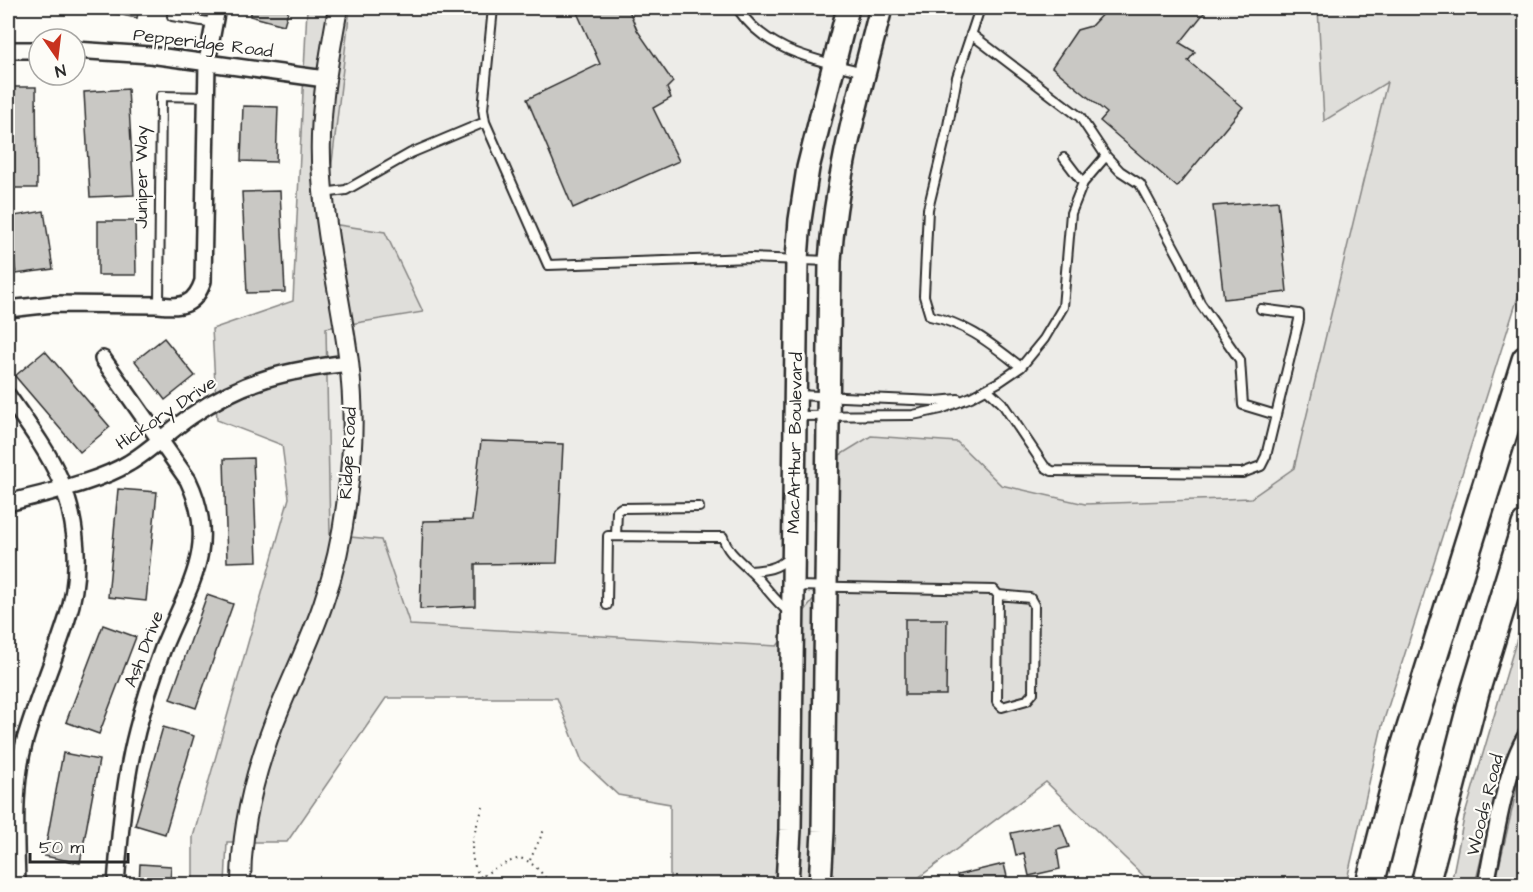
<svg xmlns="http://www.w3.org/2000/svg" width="1533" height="892" font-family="'Architects Daughter',sans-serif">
<rect width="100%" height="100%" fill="#fdfcf7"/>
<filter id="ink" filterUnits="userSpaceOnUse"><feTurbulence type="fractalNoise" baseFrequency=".0167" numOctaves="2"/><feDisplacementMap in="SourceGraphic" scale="12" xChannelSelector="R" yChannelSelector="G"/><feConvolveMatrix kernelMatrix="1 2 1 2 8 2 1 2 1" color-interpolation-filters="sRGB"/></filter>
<g filter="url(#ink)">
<path fill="#edece8" d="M350,8H1318L1324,121L1388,81L1294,468L1252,498L1085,504L1001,485L957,442L840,455L838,569L778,646L410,625L381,540L330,535L326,328L422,312L325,224Z"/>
<path fill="#dfdeda" stroke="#858482" stroke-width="1.5" d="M307,8H350L325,223L385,232L423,312L326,328L330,535L381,540L410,625L777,646L838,569L840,455L871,436L957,442L1001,485L1085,504L1251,498L1294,468L1387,82L1324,121L1318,8H1525V275L1382,726L1346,884H1152L1046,782L910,884H670V804L618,795L582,761L557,698H386L287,842H227L225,884H193V837L289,498L282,445L217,420L212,329L293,301Z
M1525,611V718L1508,752L1501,777L1475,884H1451L1464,818Z
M1525,761V884H1495L1517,788Z"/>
<path fill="#c9c8c4" stroke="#2b2b2b" stroke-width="1.5" d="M108,8H139L137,18L107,12Z
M253,8H289L284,25L250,16Z
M575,8H628L637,30L673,82L667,88L671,98L653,108L679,161L573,208L527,99L600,64Z
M1108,8H1208L1180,43L1195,52L1188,61L1243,107L1177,187L1100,121L1107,113L1052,67L1077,30L1091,26Z
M8,87H36L37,188H8Z
M128,89L134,195L90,197L84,92Z
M243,106L278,107L276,162L241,161Z
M280,191L285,292L247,293L242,192Z
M1278,201L1287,292L1224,299L1213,206Z
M44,211L53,269L16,274L8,217Z
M98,221H135L136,275H98Z
M164,338L195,376L165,400L135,361Z
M45,351L110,427L80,452L15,376Z
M481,441L563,444L557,563L475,564V606L420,609L423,521L472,520Z
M253,458L257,561L227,562L224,459Z
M118,489L157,492L146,601L108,597Z
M207,595L233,604L196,708L170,699Z
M905,619H947L946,695H905Z
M103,625L136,637L99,734L66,722Z
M163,727L194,736L165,834L135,825Z
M63,753L99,760L80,863L44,856Z
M1060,823L1069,847L1057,850L1060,869L1029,876L1024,853L1016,855L1011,833Z
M140,864L171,866L170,885H139Z
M1004,864L1009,885H959L957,875Z"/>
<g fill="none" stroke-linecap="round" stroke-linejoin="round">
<defs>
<path id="service" d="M173,8L172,16L214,23
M493,8L483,109L485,122L548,265L751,258L829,261
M737,8C767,52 814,59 863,72
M980,8L957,77L947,131L928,209L924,296L930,316C968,324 991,344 1021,367
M971,34L1080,117L1106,156
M1064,158L1083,183
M323,193L346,190L411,153L485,122
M159,305L161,96L207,97
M987,389L1002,403L1045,467L1052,471L1242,473L1261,466L1266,456L1299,320V314L1261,309
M796,395L936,401L958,399
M798,416L913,415L941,409L971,397L999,382L1021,367L1044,339L1063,307L1071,213L1083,183L1106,156L1120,171L1140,184L1182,262L1200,303L1240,360L1243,405L1276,415
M616,536L617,511L621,508L699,507
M750,571C765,570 778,569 789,557
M794,586L994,590L998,595L997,702L1002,707L1027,700L1033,693L1034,605L1030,598L998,595
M607,605L608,536L708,537H723C727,552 739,560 749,570C764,583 773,600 789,612"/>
<path id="minor" d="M8,50H39
M75,50L150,55L325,79
M8,309L53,304L159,305C182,308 195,305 203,281L207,62L217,8
M103,359L188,480C220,547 188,586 163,648C153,675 144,703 137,731C124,781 120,833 116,884
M8,396C26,422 46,448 59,477C78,520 82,574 67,619C54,660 37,699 25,740C12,787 16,836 17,884
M8,503C44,493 97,483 129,463C151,450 169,431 191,416C243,380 287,370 349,363
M1486,884C1495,842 1504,772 1526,736"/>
<path id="tertiary" d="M241,884C241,825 257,763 280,708C294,673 311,640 323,604C336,567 344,528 348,489C354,447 354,404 349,362C341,301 326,240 322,178C317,120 328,64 338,8"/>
<path id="secondary" d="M787,884L790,830L797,259L800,220L808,168L848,8
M820,884L823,831L830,261C836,174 860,91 881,8"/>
<path id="motorway" d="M1370,884L1406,744L1526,360
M1425,884L1475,692L1526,525"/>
</defs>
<use href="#service" stroke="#2b2b2b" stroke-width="12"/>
<use href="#minor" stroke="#2b2b2b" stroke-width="20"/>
<use href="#tertiary" stroke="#2b2b2b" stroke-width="22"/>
<use href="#secondary" stroke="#2b2b2b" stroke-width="26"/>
<use href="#motorway" stroke="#2b2b2b" stroke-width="32"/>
<path stroke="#2b2b2b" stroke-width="2" stroke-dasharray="1.5 4.5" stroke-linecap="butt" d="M530,860L544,830
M481,877C464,855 475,831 483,807
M475,884C486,871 504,863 520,858C535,863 541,873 551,884"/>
<use href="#service" stroke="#fdfcf7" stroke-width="8"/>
<use href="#minor" stroke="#fdfcf7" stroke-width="15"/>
<use href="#tertiary" stroke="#fdfcf7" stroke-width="18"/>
<use href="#secondary" stroke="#fdfcf7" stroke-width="21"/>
<use href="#motorway" stroke="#fdfcf7" stroke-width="27"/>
</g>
</g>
<g text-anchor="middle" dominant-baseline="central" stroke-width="4.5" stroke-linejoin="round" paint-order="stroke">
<g font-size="18" fill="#2b2b2b" stroke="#fdfcf7">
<text transform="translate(203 43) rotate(7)">Pepperidge Road</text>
<text transform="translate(141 177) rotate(-90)">Juniper Way</text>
<text transform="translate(166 413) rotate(-34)">Hickory Drive</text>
<text transform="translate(795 443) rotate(-89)">MacArthur Boulevard</text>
<text transform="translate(348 453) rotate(-87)">Ridge Road</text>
<text transform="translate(144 649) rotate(-69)">Ash Drive</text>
<text transform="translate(1485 805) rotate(-76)">Woods Road</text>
</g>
</g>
<rect width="1533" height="892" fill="none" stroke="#fdfcf7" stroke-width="30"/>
<rect x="15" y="15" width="1503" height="862" fill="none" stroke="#2b2b2b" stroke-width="2" filter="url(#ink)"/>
<g transform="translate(57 57) rotate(166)"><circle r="28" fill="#fdfcf7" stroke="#a9a8a5" stroke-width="1.5"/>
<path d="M0-4.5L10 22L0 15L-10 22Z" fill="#c8321e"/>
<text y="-9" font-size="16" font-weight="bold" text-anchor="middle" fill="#2b2b2b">N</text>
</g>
<path d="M30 853v9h98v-9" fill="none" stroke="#2b2b2b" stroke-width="3"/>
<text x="39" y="853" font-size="18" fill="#2b2b2b" stroke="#fdfcf7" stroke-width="4.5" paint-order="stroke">50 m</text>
</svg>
